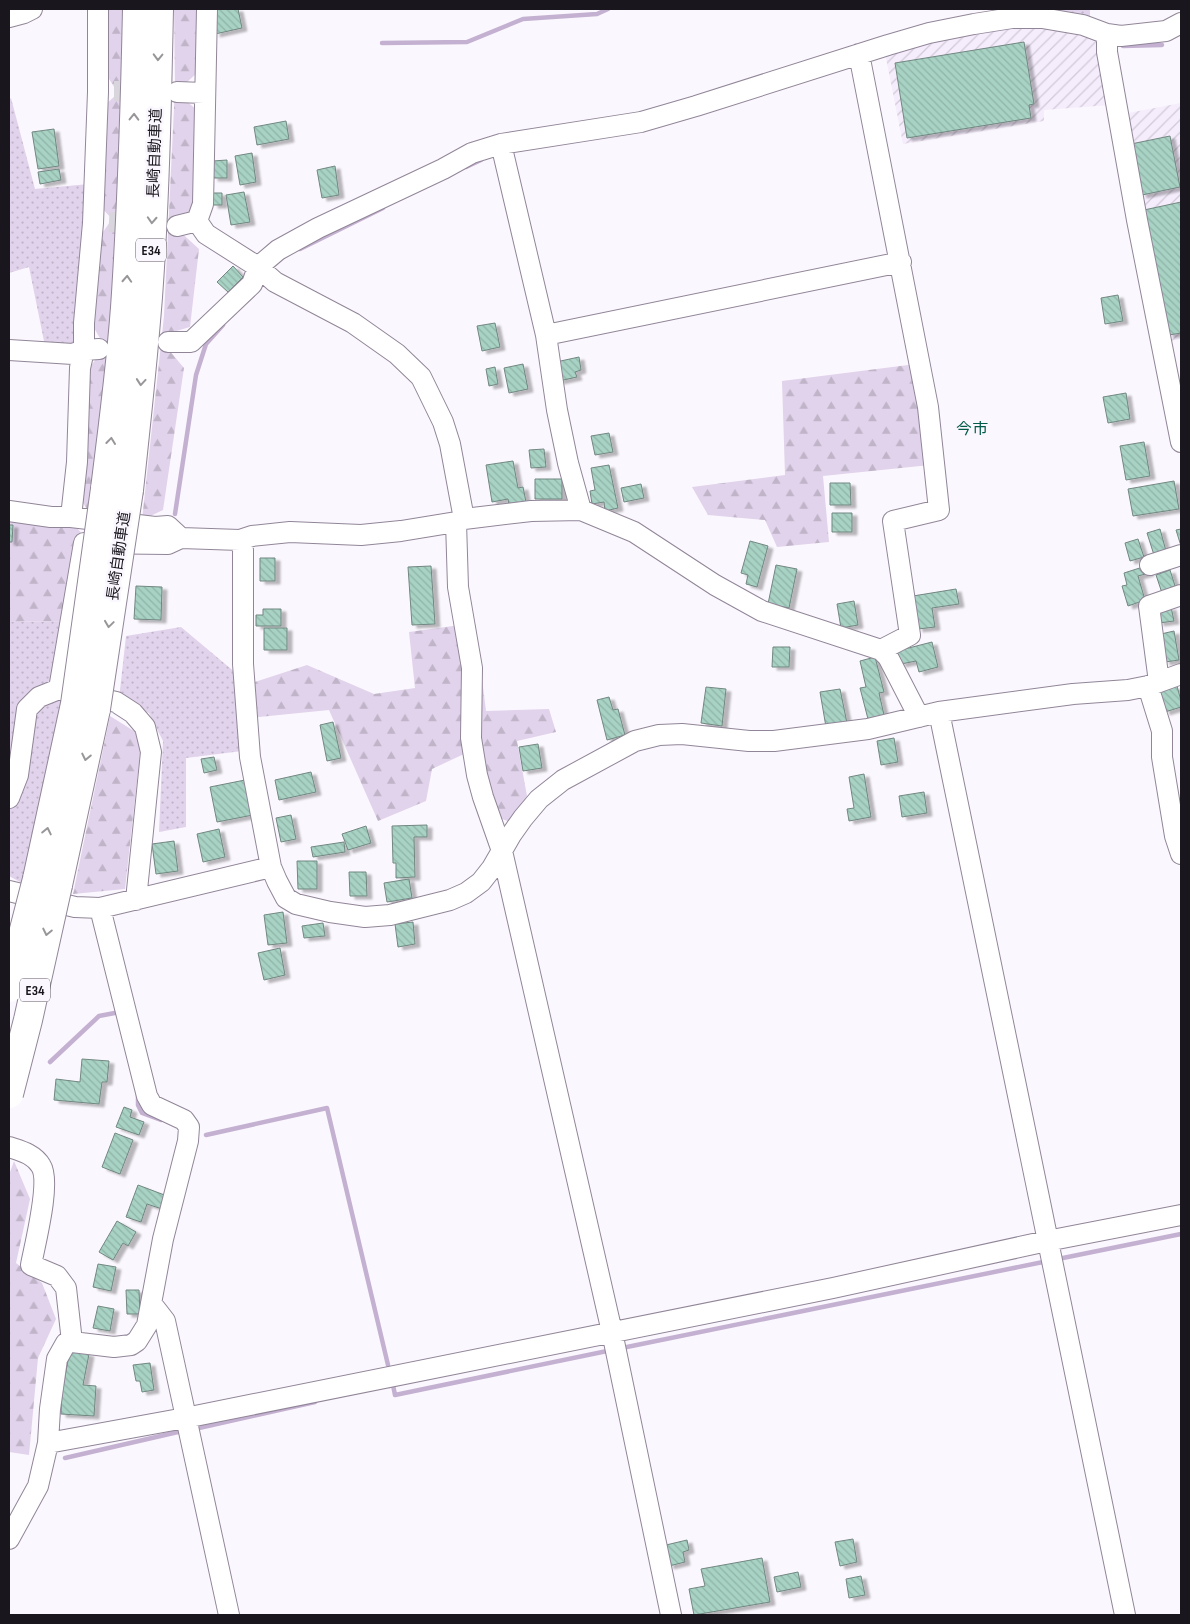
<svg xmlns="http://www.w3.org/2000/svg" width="1190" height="1624" font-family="'Sofia Sans Condensed','Noto Sans JP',sans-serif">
<defs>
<pattern id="industrial-furrows" width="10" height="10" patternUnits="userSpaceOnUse" patternTransform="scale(1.25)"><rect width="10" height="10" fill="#f5ecfc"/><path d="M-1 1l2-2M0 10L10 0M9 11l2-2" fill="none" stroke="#d1cad8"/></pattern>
<pattern id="grass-dots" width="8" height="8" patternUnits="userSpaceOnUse" patternTransform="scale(1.25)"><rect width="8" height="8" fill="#e1d3eb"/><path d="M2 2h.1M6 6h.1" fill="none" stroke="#c0b4c9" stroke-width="1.8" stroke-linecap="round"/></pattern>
<pattern id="forest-firs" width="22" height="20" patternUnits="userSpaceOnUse" patternTransform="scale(1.25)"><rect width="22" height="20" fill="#e1d3eb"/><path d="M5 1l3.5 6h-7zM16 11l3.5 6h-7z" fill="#c0b4c9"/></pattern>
<pattern id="building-back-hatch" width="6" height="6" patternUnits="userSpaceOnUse" patternTransform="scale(1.25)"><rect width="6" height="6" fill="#a7d2c4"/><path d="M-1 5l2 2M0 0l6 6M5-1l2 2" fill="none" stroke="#8fb4a8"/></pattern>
<filter id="shadow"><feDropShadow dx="5" dy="3" stdDeviation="1" flood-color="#0004"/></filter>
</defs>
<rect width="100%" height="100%" fill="#fbf7fe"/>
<path fill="url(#industrial-furrows)" d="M1049,27L1097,40L1110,105L1044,110V121L903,144L885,53L985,29Z
M1181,103V339L1165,342L1123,114Z"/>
<path fill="url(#grass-dots)" d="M1012,9H1090V20Z
M11,98L35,189L89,184L76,343L45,346L29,267L9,273V100Z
M68,621L55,677L26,699L61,700L22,883L9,876V622Z
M181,627L249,684L250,750L186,758V827L159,832L163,741L149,713L119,699L126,636Z"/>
<path fill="url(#forest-firs)" d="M103,9H123L122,90L112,313L90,514L78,495L87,371L105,347L90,321L96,242L112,219L99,205L100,110L118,93L102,68Z
M174,9H199L197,73L176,92L198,111L194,208L175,227L199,249L190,327L169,333L168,349L184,368L163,510L142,520L164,316L175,87Z
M916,364L930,465L823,476L829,542L777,547L765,520L708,515L692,487L785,475L782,381Z
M9,504L61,509L83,535L68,621L9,622Z
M475,623L486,711L549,709L556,732L517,741L527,796L510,822L497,817L464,754L432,769L426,801L378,821L329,710L249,718V684L307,665L374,694L415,688L409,632Z
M110,716L142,736L125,889L73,894Z
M14,1161L30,1199L16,1263L42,1283L56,1319L38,1358L29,1455L9,1452V1175Z"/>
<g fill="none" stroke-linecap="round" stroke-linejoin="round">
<path stroke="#c4b1d1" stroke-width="4.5" d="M382,43L467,42L523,19L597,14L608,9
M1123,46L1162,45
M466,167L481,160
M300,249L383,208
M175,514L196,375L206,344L223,325
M50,1062L99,1016L120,1012
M138,1094V1105L142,1113L161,1120
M206,1135L327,1108L388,1365
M1058,1259L1181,1234
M622,1348L1048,1261
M389,1386L393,1385L395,1395L612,1350
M199,1428L315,1402
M65,1458L178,1432"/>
</g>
<path fill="url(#building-back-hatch)" stroke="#718780" filter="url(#shadow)" d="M216,9H238L242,28L215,34Z
M1024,42L1034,104L1029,105L1031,118L907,138L895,63Z
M286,121L289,139L257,145L254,127Z
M54,129L59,166L38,169L32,132Z
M1170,136L1180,187L1142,195L1131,144Z
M252,153L256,182L240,185L235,156Z
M227,160V178H213V161Z
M335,166L339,195L322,198L317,170Z
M59,169L61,180L40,184L38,172Z
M244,192L250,222L231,225L226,195Z
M213,193H222V205H213Z
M1181,202V333L1169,335L1144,210Z
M233,266L243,277L228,292L217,282Z
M1118,295L1123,321L1105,324L1101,298Z
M495,323L500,347L482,351L477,326Z
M579,357L581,370L575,372L577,377L559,381L556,362Z
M523,364L528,389L509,393L504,368Z
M495,367L498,384L489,386L486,369Z
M1126,393L1130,419L1108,423L1103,397Z
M609,433L613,452L595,455L591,436Z
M1144,442L1150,476L1126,480L1120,446Z
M544,449L546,467L531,468L529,450Z
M513,461L518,488L523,487L526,502L509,505L508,499L492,502L486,465Z
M609,465L618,508L605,511L604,502L592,504L590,491L595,490L591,468Z
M535,479H562V499H535Z
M1174,481L1179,509L1133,516L1128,489Z
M830,483H850L851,505H830Z
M641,484L644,498L624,502L621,488Z
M832,513H852V532H832Z
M9,525H13L12,542H9Z
M1160,529L1166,551L1154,555L1147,533Z
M1181,529V546L1176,530Z
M1138,539L1144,557L1130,561L1125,543Z
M750,541L768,546L757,587L746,584L748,575L741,573Z
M260,558H275V581H260Z
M776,565L797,569L789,608L768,604Z
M431,566L435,624L412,625L408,567Z
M1146,566L1149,573L1138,576L1145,600L1128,606L1122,586L1127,585L1124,573Z
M1170,570L1176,589L1162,593L1156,575Z
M136,586L162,587L161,620L134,619Z
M956,589L959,604L932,608L935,627L918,629L913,596Z
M854,601L858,625L841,628L837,604Z
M1171,607L1174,621L1159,623L1157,610Z
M263,609H281V626H256V615H263Z
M264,628H287V650H264Z
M1174,631L1179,660L1165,662L1161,634Z
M932,642L938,667L919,672L916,661L901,664L897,651Z
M773,647H790L789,667H772Z
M875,657L884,692L879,693L884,715L868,719L860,688L866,687L860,661Z
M1177,686L1181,701V707L1165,712L1159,691Z
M706,687L726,689L722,726L701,723Z
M840,689L847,723L826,727L820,692Z
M609,697L613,710L618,709L625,735L607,740L597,700Z
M333,722L341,758L327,761L320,725Z
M894,738L898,762L881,765L877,741Z
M538,744L542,768L523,771L519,747Z
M214,757L217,770L204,773L201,759Z
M311,772L316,792L279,800L275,780Z
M864,774L871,817L849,821L847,809L854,808L849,777Z
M245,780L253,815L217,822L210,787Z
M924,792L927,813L902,817L899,796Z
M291,815L296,839L281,842L276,818Z
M427,825V837H414L415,877L396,878V863H393L392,826Z
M366,826L371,843L348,850L342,834Z
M219,829L225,857L203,862L197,834Z
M174,841L178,871L156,874L152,844Z
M344,842L345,852L313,857L311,847Z
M297,861H317V889H298Z
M349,872H366L367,896H350Z
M409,879L412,898L387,902L384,883Z
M283,912L287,943L268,945L264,915Z
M413,922L415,944L398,947L395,924Z
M323,923L325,936L304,938L302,926Z
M280,948L285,975L264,980L258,953Z
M82,1059L109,1061L107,1082H102L99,1104L54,1100L56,1079L80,1082Z
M124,1107L132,1110L130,1117L144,1122L139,1135L116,1127Z
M115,1133L133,1140L120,1174L102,1167Z
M138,1185L167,1196L162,1209L147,1204L141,1222L126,1217Z
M117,1221L136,1232L128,1246L123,1243L113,1260L99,1252Z
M98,1264L116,1267L111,1291L93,1287Z
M126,1290H139L140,1314H127Z
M98,1306L114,1309L110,1331L93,1328Z
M70,1350L89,1354L83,1385L96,1386L94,1416L61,1414L62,1392Z
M150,1363L154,1390L142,1392L140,1381H136L133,1365Z
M853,1539L857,1562L840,1566L835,1542Z
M687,1540L689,1550L683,1552L685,1562L669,1566L666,1545Z
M762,1558L770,1602L694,1615L689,1589L705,1586L701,1569Z
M798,1572L801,1587L777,1592L774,1577Z
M861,1576L865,1595L849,1598L846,1579Z"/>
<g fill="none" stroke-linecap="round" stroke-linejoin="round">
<path stroke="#d9d5dc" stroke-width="20" stroke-dasharray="20 10" stroke-linecap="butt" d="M114,91H148
M109,222L177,226"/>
<defs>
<path id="minor" d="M9,17L24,13L32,9
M1107,34V52L1137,220L1181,442
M859,54L928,407L939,510L893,521L910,635L881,650
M177,92L204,93
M501,144L546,335L557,410L568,463L581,510
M197,221L206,234L258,267L275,282L353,323L397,354L421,377L443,422L450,444L464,519
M197,221L203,204L207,9
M177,226L197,221
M546,335L901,262
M168,342H191L252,284L258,267L278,250L318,228L443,169L472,153L501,144L641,122L696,106L888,45L929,33L974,24L1012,18H1042L1083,25L1107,34L1121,36L1166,31L1181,23
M9,350L73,354L84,350L99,349
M9,511L51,517H71L155,527L168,526L181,538L240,540L252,536L290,532L361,535L401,531L456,522L464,519L531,511L581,510L634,532L715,585L762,611L881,650L888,657L919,717
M71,517L77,462L80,368L84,350V323L93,223L98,92V9
M456,522L458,587L472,668L471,738L477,775L483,797L502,851L612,1332L671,1615
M240,540L243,550V664L250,757L271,867
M1150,565L1181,555
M1159,682L1149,606L1181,595
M1148,686L1162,731V757L1175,836L1181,854
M59,689L84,543L168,544L181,538
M939,712L1125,1615
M9,798L18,775L27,709L39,697L59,689L116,702L133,713L145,727L151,752L136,900
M9,891L75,907L100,908L271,867L277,881L286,898L296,904L330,912L365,917L390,915L450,900L466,893L481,882L492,868L511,835L523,818L539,799L563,780L635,741L659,735L682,734L749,741H774L868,729L939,712L1073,694L1128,690L1148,686L1181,674
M9,1147C21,1151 34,1154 41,1166C51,1182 35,1244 31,1265L57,1276L66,1288L72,1342
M151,1303L165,1321L229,1615
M48,1443L185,1418L833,1288L1047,1241L1181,1215
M9,1539L38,1486L48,1443L50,1409L57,1359L66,1343L72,1342L114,1347L131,1345L137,1341L147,1325L163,1239L188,1141L189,1127L184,1120L152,1105L147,1096L100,908"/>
<path id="highway" d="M105,489C113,424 122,359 126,293C132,198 135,104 137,9
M129,490C136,426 143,361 148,297C155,201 157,105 159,9
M37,879L75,704
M58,885L96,709"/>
</defs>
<use href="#minor" stroke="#918698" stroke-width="22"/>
<use href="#highway" stroke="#918698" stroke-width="30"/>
<use href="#minor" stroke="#fff" stroke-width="20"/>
<use href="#highway" stroke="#fff" stroke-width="28"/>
<defs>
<path id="highway-bridge" d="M75,704L105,489
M96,709L129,490
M9,988L37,879
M9,1094L28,1020L58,885"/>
</defs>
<use href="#highway-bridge" stroke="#918698" stroke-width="30" stroke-linecap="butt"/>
<use href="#highway-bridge" stroke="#fff" stroke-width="28"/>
</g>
<defs><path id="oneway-chevron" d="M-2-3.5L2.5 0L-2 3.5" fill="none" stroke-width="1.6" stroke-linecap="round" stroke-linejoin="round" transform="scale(1.25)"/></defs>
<g stroke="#989699">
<use href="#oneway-chevron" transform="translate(158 57) rotate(91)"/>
<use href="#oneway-chevron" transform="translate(134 117) rotate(-89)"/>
<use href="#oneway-chevron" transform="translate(152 220) rotate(93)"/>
<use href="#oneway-chevron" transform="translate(127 279) rotate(-87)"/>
<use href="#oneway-chevron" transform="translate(141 382) rotate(95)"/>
<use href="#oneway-chevron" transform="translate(111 441) rotate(-83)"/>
<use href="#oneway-chevron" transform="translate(109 624) rotate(98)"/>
<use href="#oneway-chevron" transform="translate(86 757) rotate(102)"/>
<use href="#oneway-chevron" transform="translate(47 831) rotate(-78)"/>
<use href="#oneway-chevron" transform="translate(47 932) rotate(102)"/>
</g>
<g text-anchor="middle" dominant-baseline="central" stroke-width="5" stroke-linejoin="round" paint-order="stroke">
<g fill="#fbf7fe" stroke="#5e5a60" stroke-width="1">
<rect x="136" y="238.5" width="30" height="23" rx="4"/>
<rect x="20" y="978.5" width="30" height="23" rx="4"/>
</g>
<g font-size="14" font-weight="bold" fill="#1a161d">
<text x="151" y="250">E34</text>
<text x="35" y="990">E34</text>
</g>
<g font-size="15" fill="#1a161d" stroke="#fbf7fe">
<text transform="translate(155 153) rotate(-88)">長崎自動車道</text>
<text transform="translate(119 556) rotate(-82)">長崎自動車道</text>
</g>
<g font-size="16" fill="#025b49" stroke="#fbf7fe">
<text x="972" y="429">今市</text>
</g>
</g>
<rect width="1190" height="1624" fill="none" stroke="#1a161d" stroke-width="20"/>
</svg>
